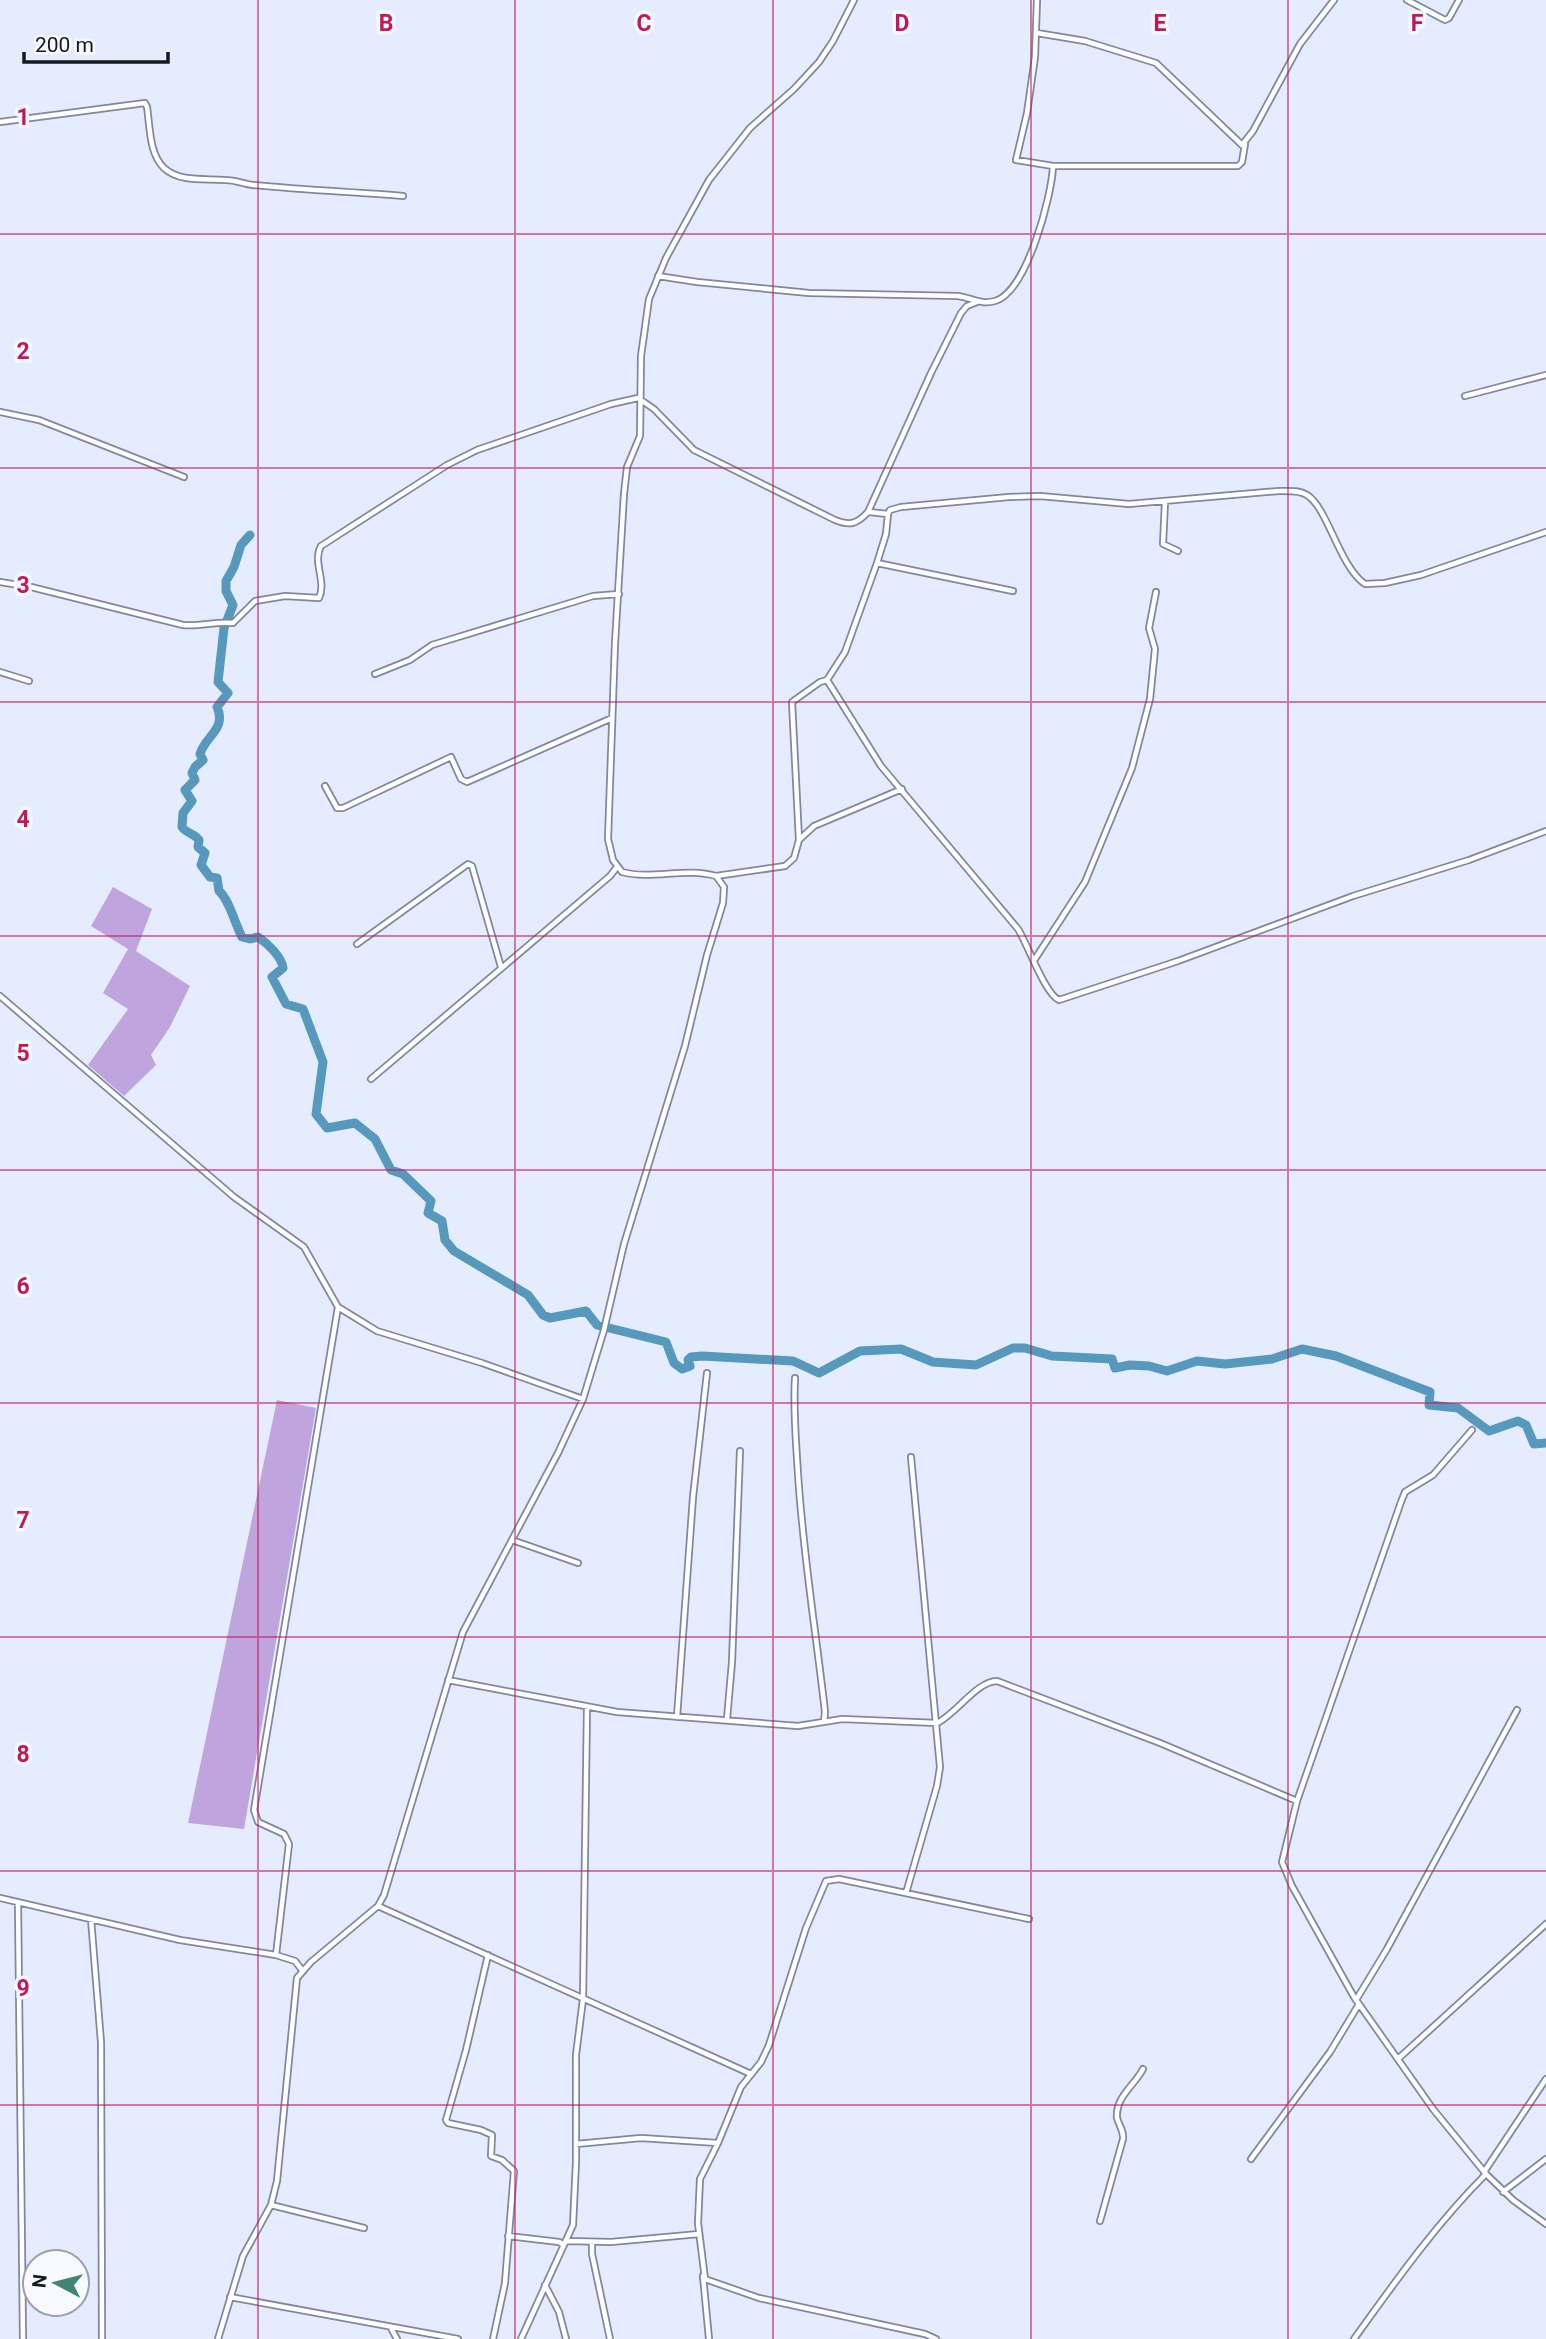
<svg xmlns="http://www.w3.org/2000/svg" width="1546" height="2339" font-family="Roboto,sans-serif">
<rect width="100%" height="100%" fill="#e5ecfe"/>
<path fill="#c0a4dd" d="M113,887L152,909L136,951L190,986L170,1027L151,1055L156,1065L124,1096L88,1065L128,1009L103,993L128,949L91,926Z
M277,1400L316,1408L244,1829L188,1823Z"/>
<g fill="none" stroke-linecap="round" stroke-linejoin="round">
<path stroke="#5699bc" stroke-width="9" d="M250,535L241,545L234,567L226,581V591L233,605L224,628L218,682L228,693L217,707C227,729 205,736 200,754L203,760L195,767L192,773L195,780L185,790L192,801L183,813L182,827C187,834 194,833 199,840L198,847L205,853L201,865L210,877L217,878L219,891C229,899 235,924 242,937L250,939L258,937C267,943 282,957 283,968L272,977L286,1004L303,1009L323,1062L316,1114L327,1128L355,1123L375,1139L391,1170L403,1174L431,1201L428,1213L442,1221L445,1240L454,1251L528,1295L543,1315L550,1318L586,1311L597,1325L666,1342L674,1363L682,1369L690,1366L688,1360L691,1357L702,1356L793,1361L819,1373L860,1351L901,1349L933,1362L976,1365L1013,1348H1025L1052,1356L1112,1359L1115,1368L1130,1365L1149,1366L1167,1371L1197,1361L1225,1364L1272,1359L1302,1349L1336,1356L1430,1392L1429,1405L1458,1408L1489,1431L1518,1421L1526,1425L1534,1444L1546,1443"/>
<defs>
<path id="minor" d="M1407,0L1445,20L1449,18L1459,0
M1037,33L1085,41L1156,63L1242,145L1253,131L1300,44L1334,0
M0,122L145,103L147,107C150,126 149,154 164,168C180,183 207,178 226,180C235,180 244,184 253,185C303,190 353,192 403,196
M1053,166H1238L1242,162L1245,144
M658,276L697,282L809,293L958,296C972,298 981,305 995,301C1027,292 1052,195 1053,166L1016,160L1027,113L1035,57L1037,0
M1465,396L1546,375
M0,412L39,420L184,477
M1165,502L1163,544L1178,551
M869,512L888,514L890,510L901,507L1009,497L1040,496L1129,504L1279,491C1288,491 1299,490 1307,495C1328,508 1339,566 1365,584L1385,583L1421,575L1546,532
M877,563L1013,591
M0,582L31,587L183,625C200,627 215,621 233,623L255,601L285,596L319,598C327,582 312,562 321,546L447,465L477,450L611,404L638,398L654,409L694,450L835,520C850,526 857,524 868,512L931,373L961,313L967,306L977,302
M0,672L29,681
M375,674L410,660L432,645L593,596L619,594
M827,680L845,652L877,563L886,534L888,514
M325,786L337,808H343L451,757L461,779L467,782L612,718
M800,839L814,826L902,789
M716,876L785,866L794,858L799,840L792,702L820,682L827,680L881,766L1018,929C1028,945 1045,994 1059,1000L1178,961L1353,896L1469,860L1546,831
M357,944L468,864L472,866L501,967
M1035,959L1085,882L1132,768L1150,699L1155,649L1149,628L1156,592
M0,996L234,1197L304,1247L338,1307L254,1810L258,1822L284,1834L289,1844L276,1955
M371,1079L610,876L617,867
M338,1307L377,1331L482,1363L583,1399
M795,1378C793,1410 796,1441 798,1474C803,1554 816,1632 825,1712L824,1722
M1472,1430L1433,1475L1405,1492L1401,1502L1297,1801L1282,1862L1292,1886L1354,1997L1433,2109L1486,2174
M512,1540L578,1563
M448,1680L617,1712L798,1726L842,1719L937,1723C956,1714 977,1681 997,1681L1160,1743L1297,1801
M677,1717L693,1497L707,1373
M727,1719L732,1662L740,1451
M906,1893L937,1786L940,1767L911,1457
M0,1898L180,1940L276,1955L295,1961L302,1970
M18,1903L23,2339
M378,1906L751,2074
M91,1919L101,2042L102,2339
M488,1955L466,2050L446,2120L448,2123L481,2130L492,2135L491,2156L502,2160L514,2171L505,2283L493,2339
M1356,2000L1387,1949L1517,1710
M1399,2058L1546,1924
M576,2144L641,2138L718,2143
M1251,2159L1330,2052L1359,2004
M1484,2172L1546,2079
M1503,2192L1546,2159
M271,2205L364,2228
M1100,2221L1123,2139C1124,2130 1119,2126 1117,2118C1115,2097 1135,2085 1143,2069
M508,2236L559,2242L564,2245
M567,2241L611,2242L699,2234
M592,2242V2254L610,2339
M703,2276L709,2339
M545,2285L559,2312L566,2339
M230,2297L458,2339
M391,2328L397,2339
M218,2339L243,2256L271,2205L277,2181L297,1978L311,1962L378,1906L384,1895L463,1632L558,1453L583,1399L604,1330L624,1244L685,1046L707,955L723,903L724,887L716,876C686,867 652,880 622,872L613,860L608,839L615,643L624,494L627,467L640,436L641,356L649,299L666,258L709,180L750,128L794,89L819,62L833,41L854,0
M521,2339L573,2225L576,2162V2055L583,1999L587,1707
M936,2339L925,2334L759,2298L705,2279L698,2223L700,2179L718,2143L741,2087L761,2062L769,2045L806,1928L826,1881L839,1879L1029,1919
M1354,2339C1395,2282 1436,2224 1486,2174L1513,2200L1546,2224"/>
</defs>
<use href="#minor" stroke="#80889d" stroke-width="8"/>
<use href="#minor" stroke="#fff" stroke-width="4.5"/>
</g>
<path fill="none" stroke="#c2185b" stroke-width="2" stroke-opacity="0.55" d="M258,0V2339M515,0V2339M773,0V2339M1031,0V2339M1288,0V2339M0,234H1546M0,468H1546M0,702H1546M0,936H1546M0,1170H1546M0,1403H1546M0,1637H1546M0,1871H1546M0,2105H1546"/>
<g font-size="23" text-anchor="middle" font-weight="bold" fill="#c2185b" stroke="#f7f9fe" stroke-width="7" stroke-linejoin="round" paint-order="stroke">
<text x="386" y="31">B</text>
<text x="644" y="31">C</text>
<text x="902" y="31">D</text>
<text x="1160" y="31">E</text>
<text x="1417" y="31">F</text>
<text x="23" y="125">1</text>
<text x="23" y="359">2</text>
<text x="23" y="593">3</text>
<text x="23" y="827">4</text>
<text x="23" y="1061">5</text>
<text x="23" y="1294">6</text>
<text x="23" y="1528">7</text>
<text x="23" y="1762">8</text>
<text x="23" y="1996">9</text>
</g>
<g transform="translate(56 2283) rotate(277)"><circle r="33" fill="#f7f9fe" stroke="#9d9fa6" stroke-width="2"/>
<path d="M0-5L12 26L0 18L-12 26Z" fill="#418374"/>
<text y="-10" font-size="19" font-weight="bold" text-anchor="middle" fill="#161921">N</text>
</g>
<path d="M24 52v10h144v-10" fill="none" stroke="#161921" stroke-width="3.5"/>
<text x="35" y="52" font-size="21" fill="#161921" stroke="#f7f9fe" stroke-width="5" paint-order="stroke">200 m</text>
</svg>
